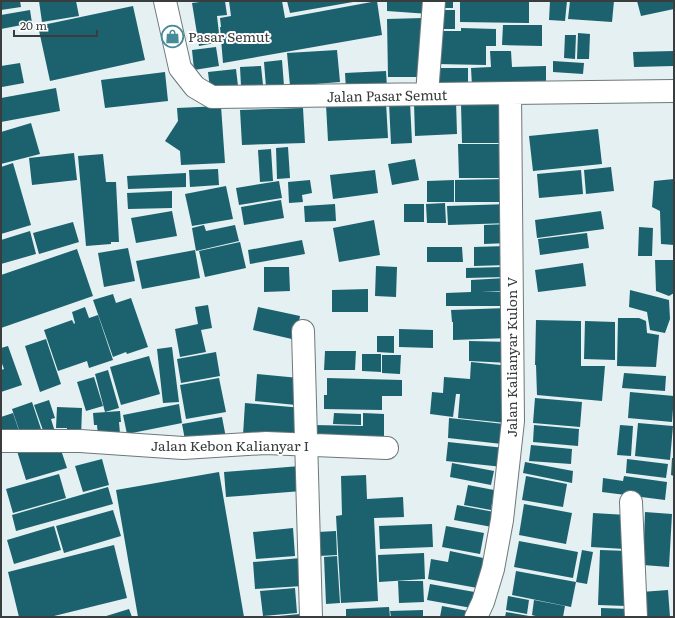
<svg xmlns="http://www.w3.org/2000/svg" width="675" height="618" font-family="Literata,serif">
<rect width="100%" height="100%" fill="#e4f0f2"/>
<path fill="#1b626e" d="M1,1H20L21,7L1,10Z
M39,1H76L79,16L42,22Z
M207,1H225L227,15L217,16L220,42L199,46L192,3Z
M229,1H282L285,18L377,1L382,35L223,63L220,27H221L220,18L231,16Z
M287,1H353V2L290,13Z
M387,1H430L429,14L387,11Z
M441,1H453V8H441Z
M460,1H529V23L460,22Z
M550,1H567L565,21L549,20Z
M570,1H614L612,22L568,19Z
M637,1H674V9L641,16Z
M133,6L145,60L50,81L38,26Z
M30,10L32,23L1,29V15Z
M437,10H455V29H437Z
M423,18L425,77H388L387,19Z
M503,25H542V46L502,45Z
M461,28L496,29V46H486V65L437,64V31H461Z
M578,33L590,34L589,59H577Z
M565,35H576L575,59L564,58Z
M216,47L219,66L194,70L192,50Z
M337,50L340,82L290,86L287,53Z
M490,51H511L512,67L546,66V85L472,86L471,68L491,67Z
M674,51V66L634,67L633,52Z
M282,60L284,86L266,87L264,62Z
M553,61L584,63L583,74L553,72Z
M20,63L24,83L2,87L1,79V66Z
M261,66L263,85L241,86L240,67Z
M435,68H468V87L435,88Z
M236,69L238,86L210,89L208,72Z
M386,71L387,88L346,90L345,73Z
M165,72L168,101L105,108L101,80Z
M56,88L60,111L1,122V98Z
M456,101L457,134L415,136L414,103Z
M386,102L388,138L328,141L326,105Z
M410,102L412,143L391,144L389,103Z
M461,104H502L503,143H462Z
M221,106L225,163L181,165L180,151L165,141L178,121L177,108Z
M303,108L305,143L242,145L240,110Z
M31,123L40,154L1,164V132Z
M598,129L602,164L533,171L529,136Z
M458,144H505V178H459Z
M288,147L290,178L277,179L276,148Z
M271,149L273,181L260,182L258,150Z
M74,153L77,180L32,185L29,158Z
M103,154L106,182H116L119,242H111V244L86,246L78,156Z
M415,159L419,180L392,185L388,164Z
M13,163L31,225L1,234V167Z
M611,167L614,191L586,194L584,170Z
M218,169L219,185L190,187L189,170Z
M375,170L378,193L333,199L330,175Z
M581,170L583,194L539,198L537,174Z
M186,173V187L128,189L127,176Z
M508,179V202H455V180Z
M674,179V245L661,244L660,211L652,207L654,181Z
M310,180L312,193L302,195L303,202L289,203L288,182Z
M454,180V202H427V181Z
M279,181L282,198L239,205L236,188Z
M226,186L233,219L192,226L185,194Z
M172,191V208L128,209L127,193Z
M281,200L284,218L244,225L241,207Z
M445,203L446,223H427L426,204Z
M335,204L336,221L305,222L304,206Z
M404,204H424V222H404Z
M510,204L511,223L448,225L447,206Z
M172,211L177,236L136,243L131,218Z
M601,211L604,229L537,238L535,220Z
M374,220L380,255L339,262L333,228Z
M73,222L79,242L39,254L33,233Z
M509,224V243L484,244V225Z
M204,225L206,231L235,225L239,241L196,251L192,228Z
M639,227L653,228L652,256H638Z
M30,231L36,254L1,264V240Z
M587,233L589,248L540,255L538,239Z
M302,240L305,254L250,264L248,250Z
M240,242L246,268L205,277L199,251Z
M506,246L507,265L474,266V247Z
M427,247H462L463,262H427Z
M128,248L135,281L104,287L98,253Z
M77,249L93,296L1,328V275Z
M195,250L200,278L142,289L136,261Z
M655,260H674V293L669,296L656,291Z
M583,263L586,286L538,292L535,270Z
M376,266L397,267L396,297L375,296Z
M264,267H289L290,291L264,292Z
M504,267L505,277L466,278V268Z
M506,278L507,291L481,292H510V306H446V293L471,292V280Z
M368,289V312H332V290Z
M630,290L669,300L670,319L665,333L650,330L647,312L629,307Z
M113,294L116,303L131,298L148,347L127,354L126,352L113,357L93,300Z
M208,305L212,328L201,330L206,352L180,357L175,329L198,324L195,307Z
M85,307L89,318L98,315L113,360L89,368L87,361L58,371L44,330L72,320L74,324L75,323L72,312Z
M258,307L300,316L296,340L253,330Z
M507,308L510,338L453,340V322H452L451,310Z
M618,318H639L646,321L647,333L659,335L656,367L617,366Z
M536,320L581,321V366H605L602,401L537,395L536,365H535Z
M585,321L615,322V360L584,359Z
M399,329L433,330V348L399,347Z
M377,336H394V353L377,352Z
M46,339L61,384L40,392L25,346Z
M469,341L511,342V363L469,361Z
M8,346L22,385L1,392V370L4,369L1,361V348Z
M172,347L179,402L163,403L157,349Z
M325,351H356L355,370H324Z
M216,352L220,376L181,383L177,359Z
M362,354H381V372L362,371Z
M382,355H401L400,374L382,373Z
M149,356L160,394L121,405L110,367Z
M471,362L511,366L506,423L458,418L460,394H456L453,417L430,414L432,392L443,393L444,377L470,379Z
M108,370L119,408L105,412L95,374Z
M624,373L666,376L665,391L622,388Z
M257,374L299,378L296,405L255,401Z
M94,377L103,406L86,411L77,382Z
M219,378L226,412L186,419L180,385Z
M327,378L402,380V396H382V410L324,409V395H327Z
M630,392L674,396L672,422L628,418Z
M535,398L582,402L580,427L533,423Z
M49,400L55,418L51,419L55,432L45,436L34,405Z
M32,402L41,429L21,436L12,409Z
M245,403L303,408L301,440L243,435Z
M179,404L182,423L127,434L123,415Z
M57,407L82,408L81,438H67V428H56Z
M120,411L121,422H119L120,434L98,436L97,425H94L93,413Z
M13,413L19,431L1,437V417Z
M334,413L361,414V425L333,424Z
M363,413L384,414V445L313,444V425L363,426Z
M222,417L226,438L186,445L182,424Z
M449,418L504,424L502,444L448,438Z
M638,423L673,426L670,460L635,456Z
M534,425L579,429L578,446L533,442Z
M620,425L633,426L631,456L617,455Z
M448,442L505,448L503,467L446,461Z
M531,445L572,449L571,464L529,461Z
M17,451L62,453L67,468L26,480Z
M672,458H674V476L671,475Z
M102,459L109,485L83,492L75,466Z
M627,459L668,464L666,478L626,473Z
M525,462L573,471L572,483L523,473Z
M452,463L494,471L491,485L450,477Z
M300,466L302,491L226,497L224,472Z
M219,472L244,617H138L116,490Z
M59,474L66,498L13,513L6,489Z
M366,475L367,499L403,497L404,517L374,518L378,601L341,603L336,516L342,515L341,476Z
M526,476L567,484L563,507L522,500Z
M624,476L667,482L665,500L602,492L603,478L623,481Z
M468,485L494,490L491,510L464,505Z
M108,487L113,504L16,531L12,515Z
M524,504L572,513L566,544L519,535Z
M457,505L494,512L492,527L454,520Z
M113,510L121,536L64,553L56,526Z
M645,512L672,514L669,567L643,565Z
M593,513L627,515L625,549L591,547Z
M432,524L433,547L380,549L379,526Z
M54,526L61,550L14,564L7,540Z
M446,526L484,533L480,554L442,547Z
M293,528L295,556L256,559L253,532Z
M336,531L337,555L319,556L318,532Z
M519,541L578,552L573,578L514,567Z
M114,545L127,598L50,617H19L8,572Z
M582,550L593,552L587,584L576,582Z
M600,550L628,551L626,606L598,605Z
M450,551L488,559L483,589L428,579L431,559L448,562Z
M424,553L425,579L379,582L378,555Z
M337,556L340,603L326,604L324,557Z
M301,558L303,586L255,589L253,562Z
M516,571L576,582L571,607L512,595Z
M398,581H423L424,602L399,603Z
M430,584L480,593L477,609L427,600Z
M295,588L297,613L263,616L260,591Z
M668,590L670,617H643L641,592Z
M508,596L529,600L527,614L506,610Z
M534,600L565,606L563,617H539L532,615Z
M442,606L468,611L467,617H440Z
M389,607L390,617H346V609Z
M601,608L630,609V617H601Z
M129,609L132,617H103Z
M423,610V617H391L390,611Z
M506,612L529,616V617H505Z
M300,614V617H279V616Z"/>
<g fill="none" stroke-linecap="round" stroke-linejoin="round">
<defs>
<path id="minor" d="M165,1L180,68L195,87L212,97L510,93L674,91
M427,94L434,1
M303,331L311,617
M1,441H80L183,448L266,443L387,448
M631,502L636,617
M476,617L483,602L493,569L502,520L513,421L510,93"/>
</defs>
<use href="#minor" stroke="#6e787a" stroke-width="24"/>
<use href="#minor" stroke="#fff" stroke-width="22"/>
</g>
<defs>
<symbol id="shop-ring" viewBox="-11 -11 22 22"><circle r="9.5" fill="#fff" stroke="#468b99" stroke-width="1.5"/><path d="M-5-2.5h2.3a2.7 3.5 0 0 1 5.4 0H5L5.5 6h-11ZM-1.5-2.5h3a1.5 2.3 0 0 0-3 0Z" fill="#468b99"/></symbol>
</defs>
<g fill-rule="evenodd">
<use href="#shop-ring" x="160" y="24" width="25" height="25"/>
</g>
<g text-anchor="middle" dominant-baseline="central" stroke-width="4" stroke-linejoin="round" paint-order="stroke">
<g font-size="14" fill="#393d3e" stroke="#fff" text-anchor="start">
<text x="188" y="36">Pasar Semut</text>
</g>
<g font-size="14" fill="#393d3e" stroke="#fff">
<text transform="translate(387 95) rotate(-1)">Jalan Pasar Semut</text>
<text transform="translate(511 357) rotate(-90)">Jalan Kalianyar Kulon V</text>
<text x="230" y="445">Jalan Kebon Kalianyar I</text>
</g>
</g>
<rect width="675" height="618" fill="none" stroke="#393d3e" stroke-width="4"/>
<path d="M14 30v6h83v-6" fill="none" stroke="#393d3e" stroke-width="2"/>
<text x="20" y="30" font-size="12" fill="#393d3e" stroke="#ffffff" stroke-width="3" paint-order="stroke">20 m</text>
</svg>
